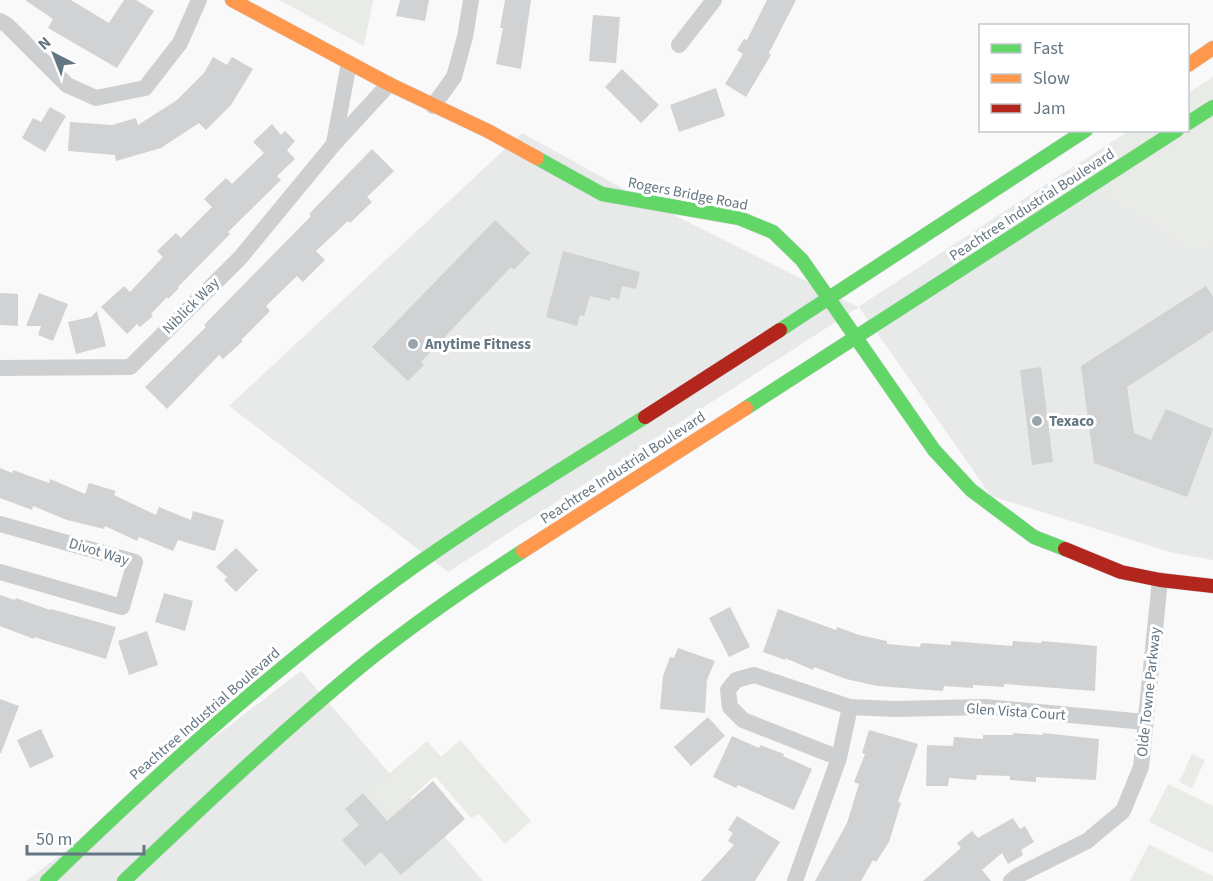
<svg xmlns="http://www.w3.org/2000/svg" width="1213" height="881" font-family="'Source Sans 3',sans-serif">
<rect width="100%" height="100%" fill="#f9f9f9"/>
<path fill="#e8e9e9" d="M522,133L640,198L858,307L1068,170L1190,247L1213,244V560L1173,553L991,496L859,307L448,572L229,406Z
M301,671L483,881H26Z"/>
<path fill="#e8ebe6" d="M279,0H373L364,46Z
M1213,77V244L1190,247L1068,170L1129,131L1188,130V93Z
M460,740L531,821L505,844L479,814L471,818L435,776L389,817L368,792L427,741L441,757Z
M1192,754L1205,760L1192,788L1179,782Z
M1168,784L1213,806V853L1149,822Z
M1149,844L1213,876V881H1130Z"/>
<path fill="#d0d2d3" d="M25,0H71L109,23L124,0H136L154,11L117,68L48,28L53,19Z
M400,0H429L425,21L396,16Z
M505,0H531L521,69L496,64L503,28H500Z
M767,0H796L769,53L771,55L746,97L725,84L743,54L737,50L744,39L747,40Z
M593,15L620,17L616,63L589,61Z
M213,57L227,65L232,57L253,69L231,105L206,130L199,123L161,148L116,161L115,155L68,151L70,122L112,125L136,118L138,125L177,100L204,73Z
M622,69L659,105L641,123L605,87Z
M716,88L725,116L679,132L670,105Z
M50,107L66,116L45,152L22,138L33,118L41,122Z
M272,124L281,135L285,131L295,141L287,150L295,159L277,176L281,180L228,232L230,234L178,287L179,288L168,299L167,297L151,314L153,316L140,327L137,324L127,334L101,307L124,286L130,292L163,257L157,251L176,233L181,238L212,207L204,199L226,178L232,184L264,153L253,142Z
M372,149L394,171L367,197L372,202L350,223L348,221L316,251L325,260L303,282L297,276L266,306L270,311L241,340L243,341L223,359L219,355L167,409L145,387L206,327L204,325L311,216L309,214Z
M495,220L530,253L514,270L511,267L421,362L424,365L408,381L372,347Z
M563,251L640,272L636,289L622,286L619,299L611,297L610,301L590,296L584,316L580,315L577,326L546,317Z
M1206,286L1213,297V331L1127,387L1134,433L1151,440L1166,409L1213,429L1187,497L1094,463L1081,366Z
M0,293L18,294V326L0,325Z
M39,293L68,304L53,341L38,335L41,326H26Z
M97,311L106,346L76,354L68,322L91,317Z
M1041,367L1053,462L1032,465L1020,370Z
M0,468L12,473L13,470L49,483L50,479L85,494L89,483L116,491L114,495L156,515L159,507L191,520L193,511L224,520L215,551L178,540L173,551L139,537L137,541L105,526L104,529L67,520L33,506L32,510L0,498Z
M236,548L258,570L236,592L224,580L227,577L216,567Z
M164,593L193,601L185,631L155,622Z
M0,595L15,600L16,598L50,610L51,609L116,627L106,659L34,637V639L0,626Z
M730,607L750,647L729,657L709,618Z
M778,609L836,630L837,627L859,635L887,641V644L920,647L921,643L951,645V641L1012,646L1013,641L1041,643L1042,641L1097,646L1095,691L1004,684V687L973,685V688L944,686L943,691L877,686L846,679L814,667L813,670L785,658V660L763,652Z
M147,631L158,665L129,675L118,641Z
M678,648L715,661L707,680L705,713L660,709L663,676L670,657L674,658Z
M0,699L19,706L1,753H0Z
M708,717L725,736L691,766L674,747Z
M41,729L54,757L30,768L17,740Z
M869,730L918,744L898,802L901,803L889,842L876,862L873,860L861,881H815L847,823L859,784L854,782L865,754L862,753Z
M1013,733L1043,735V733L1099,739L1096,780L1036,777V782L1010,780V776L977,775L976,780L949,778L948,786H926L927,745L953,746L954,737L983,739V735H1013Z
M732,736L759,748L760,745L784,754L783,756L812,769L794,810L738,785L736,788L713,777Z
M433,781L465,819L401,875L381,852L365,866L342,840L359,825L345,809L363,793L387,821Z
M737,816L780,842L755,881H701L734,845L728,841L733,833L728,830Z
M1013,818L1020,829L1025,826L1034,842L1021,850L1023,855L1008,864L1002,853L982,870L991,881H923L961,848L957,843L972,831L978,838Z"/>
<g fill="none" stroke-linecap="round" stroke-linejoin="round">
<defs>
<path id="fast" d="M1188,123L1213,107
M537,158L602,194L739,218L773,232L802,260L934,450L971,490L1034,537L1065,549
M780,330L1086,130
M746,408L1177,130
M47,881C163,768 284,659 416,565C490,513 568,465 645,417
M124,881C201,808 278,735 360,667C412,625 467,587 523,551"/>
<path id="slow" d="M232,0L389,84L488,131L537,158
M1188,65L1213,48
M523,551L746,408"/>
<path id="jam" d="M645,417L780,330
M1065,549L1121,572L1160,580L1213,586"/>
</defs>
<use href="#fast" stroke="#d5d6d7" stroke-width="15"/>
<use href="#slow" stroke="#d5d6d7" stroke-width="15"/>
<use href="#jam" stroke="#d5d6d7" stroke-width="15"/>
<path stroke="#cecfd0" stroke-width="16" d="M0,21L7,25L67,85L96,98L145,88L180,43L199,0
M679,45L714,0
M433,106L454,77L465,37L471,0
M334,143L349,63
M0,368L130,367L240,258L334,144L389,84
M0,524L135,562L122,607L0,572
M839,758L743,720L730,707L728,690L736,680L754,675L850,707
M795,881L839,758L850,707L894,709L985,707L1145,722
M1011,881L1019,875L1087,841L1123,811L1141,767L1160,580"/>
<use href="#fast" stroke="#63d668" stroke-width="14"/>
<use href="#slow" stroke="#ff974d" stroke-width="14"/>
<use href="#jam" stroke="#b3261e" stroke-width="14"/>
</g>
<g fill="#99a4ac" stroke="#fff" stroke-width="2">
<circle cx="413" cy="344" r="6"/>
<circle cx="1037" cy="421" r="6"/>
</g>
<g text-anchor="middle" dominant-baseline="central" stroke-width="6" stroke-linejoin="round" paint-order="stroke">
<g font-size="15" fill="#657683" stroke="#fff">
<text transform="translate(688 194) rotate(11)">Rogers Bridge Road</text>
<text transform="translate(1032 205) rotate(-33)">Peachtree Industrial Boulevard</text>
<text transform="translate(191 306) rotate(-45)">Niblick Way</text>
<text transform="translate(623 468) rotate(-33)">Peachtree Industrial Boulevard</text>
<text transform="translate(99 552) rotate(17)">Divot Way</text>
<text transform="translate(1149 692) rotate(-84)">Olde Towne Parkway</text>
<text transform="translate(1016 712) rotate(4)">Glen Vista Court</text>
<text transform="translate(205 714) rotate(-41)">Peachtree Industrial Boulevard</text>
</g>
<g font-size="15" font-weight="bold" fill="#657683" stroke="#fff" text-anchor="start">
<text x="425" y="344">Anytime Fitness</text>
<text x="1049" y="421">Texaco</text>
</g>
</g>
<rect x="979" y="24" width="210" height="108" fill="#ffffff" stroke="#c1c8cd" stroke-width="1.5"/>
<rect x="991" y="44" width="30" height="9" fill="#63d668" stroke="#c1c8cd" stroke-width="1.5"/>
<text x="1033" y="54" font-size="18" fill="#657683">Fast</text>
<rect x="991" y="74" width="30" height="9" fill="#ff974d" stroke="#c1c8cd" stroke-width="1.5"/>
<text x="1033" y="84" font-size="18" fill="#657683">Slow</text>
<rect x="991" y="104" width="30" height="9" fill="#b3261e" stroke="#c1c8cd" stroke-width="1.5"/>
<text x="1033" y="114" font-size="18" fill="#657683">Jam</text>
<g transform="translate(54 54) rotate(318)" stroke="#ffffff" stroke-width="4.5" paint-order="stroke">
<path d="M0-4.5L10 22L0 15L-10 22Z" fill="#657683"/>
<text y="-9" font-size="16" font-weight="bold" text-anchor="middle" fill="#657683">N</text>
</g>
<path d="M27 845v9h117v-9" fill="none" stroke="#657683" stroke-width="3"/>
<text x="36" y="845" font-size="18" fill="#657683" stroke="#ffffff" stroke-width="4.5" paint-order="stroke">50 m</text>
</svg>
